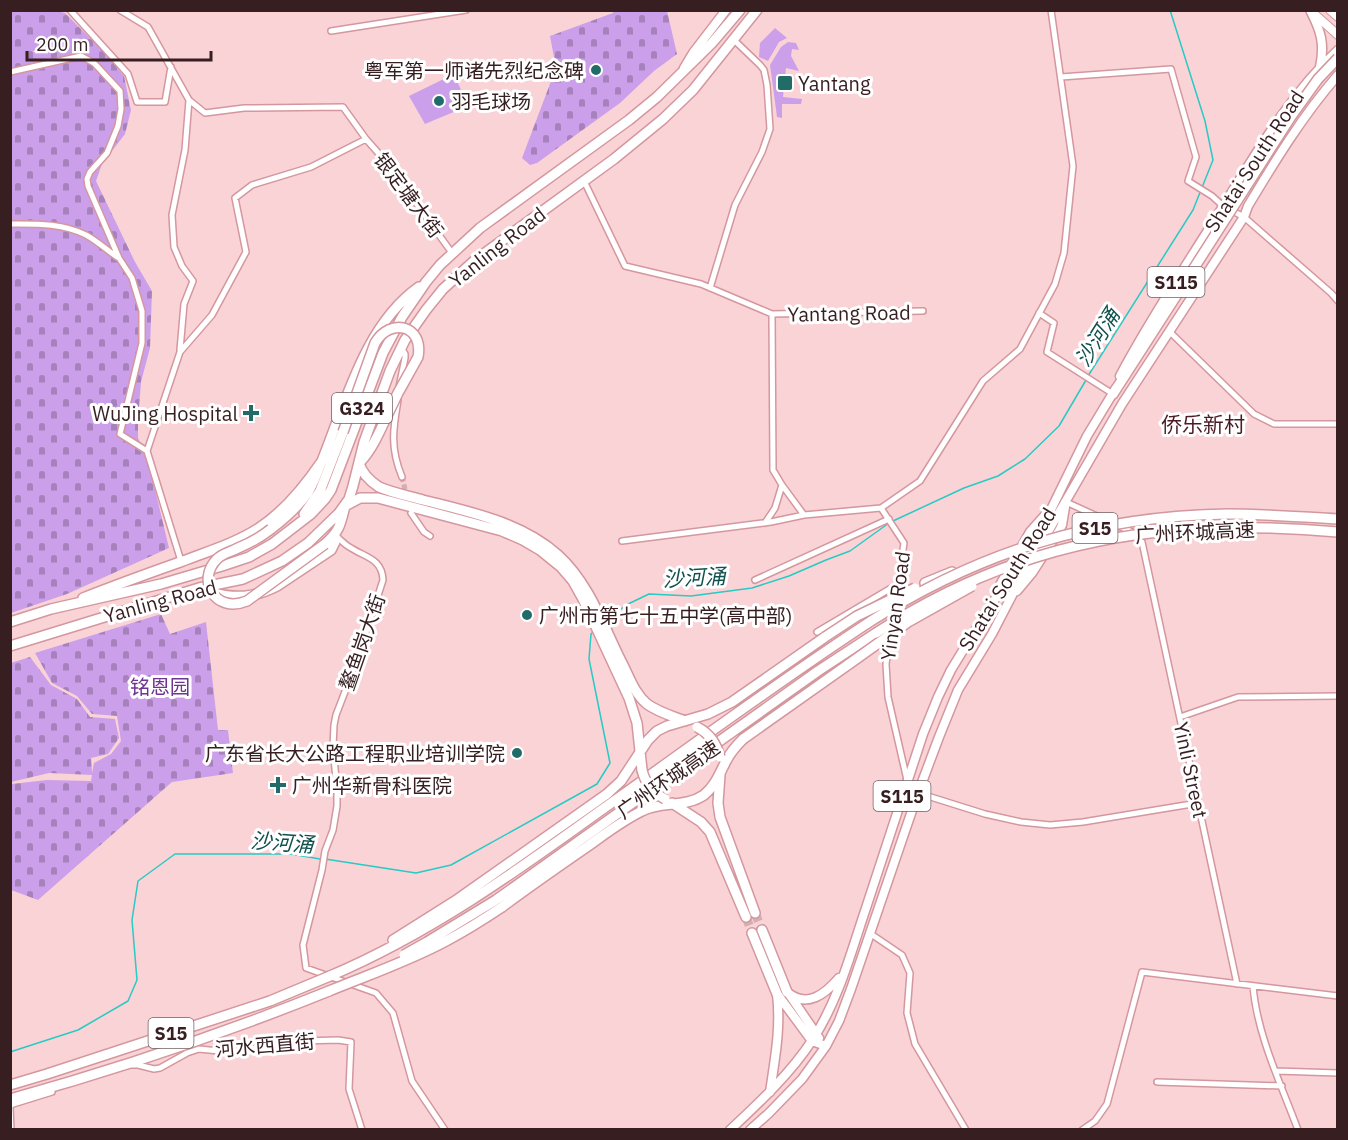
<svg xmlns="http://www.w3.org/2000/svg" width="1348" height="1140" font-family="'IBM Plex Sans','Noto Sans SC',sans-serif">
<defs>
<pattern id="cemetery-stones" width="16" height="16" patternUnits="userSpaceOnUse" patternTransform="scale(1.5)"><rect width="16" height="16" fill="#cb9fe9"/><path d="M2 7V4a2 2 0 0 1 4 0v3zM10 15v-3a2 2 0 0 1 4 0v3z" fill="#a681bc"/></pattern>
</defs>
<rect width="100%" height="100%" fill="#fad3d7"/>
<path fill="url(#cemetery-stones)" d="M11,11H56L65,13L103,51L124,76L131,110L125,134L102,164L96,181L135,262L152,291L150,348L141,382L138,420V438L148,460L169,548L67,594L11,613Z
M613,11H667L677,54L654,71L620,103L537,163L530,165L522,158L556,68L550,36L613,13Z
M161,614L170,634L206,622L218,730H228L233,773L172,782L38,900L11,890V784L47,780L91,781L92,775L49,773L11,782V663L30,657L51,685L77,699L90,717L115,719L119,738L108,754L91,758L92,773L94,763L111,754L121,741L117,716L92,714L77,696L52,683L35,653Z"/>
<path fill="#cb9fe9" d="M775,28L787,38L779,42L768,61L759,57L760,43Z
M788,42L796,43L799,50L792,49L791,56L799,71L786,68L783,97L802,99L801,104H782V118L777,117L770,65L781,47Z
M454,74L468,106L425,124L409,96Z"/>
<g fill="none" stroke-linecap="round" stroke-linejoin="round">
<path stroke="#28cac4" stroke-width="1.5" d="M1088,376L1193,210L1213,160L1205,121L1170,10
M893,521L964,488L998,476L1025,459L1059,426L1086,380
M606,621L626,605L649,594L691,596L752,588L789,576L826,560L850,551L889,523
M325,859L416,873L451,865L597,784L610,763L589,659L591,634L593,632
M10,1052L78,1030L128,1001L137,980L132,920L138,881L175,854H291L320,859"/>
<path stroke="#d3afb3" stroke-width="5" stroke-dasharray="5 2.5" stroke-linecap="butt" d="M402,477L407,497"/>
<path stroke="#d3afb3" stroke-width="9" stroke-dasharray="9 4.5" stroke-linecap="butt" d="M755,913L762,930
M746,917L752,933"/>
<defs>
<path id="street" d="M70,10L128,74L137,102H165L171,67
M120,10L148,27L189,100L205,113L244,108L343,107L366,139L388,164L452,253
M331,31L466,10
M10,72L81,56L94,63L120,91L121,109L118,126L107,153L90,172L87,179L88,186L119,258L132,278L142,311V343L120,434L147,451
M1061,77L1171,69L1196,157L1188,181L1212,196L1223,206L1244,217L1331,293L1338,301
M584,181L625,266L701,284L772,314L923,311
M10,224C36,224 62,223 86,235C97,241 107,250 117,257
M710,288L735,205L762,152L770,129L767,85L764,70L760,65L733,39
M1039,313L1054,323L1047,352L1113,394
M772,314L773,470L782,485L804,515L881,508L904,543L896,597
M1172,334L1254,414L1274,424H1338
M180,350L184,304L193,281L182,266L174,247L172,215L185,150L189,100
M399,387L405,358V354L401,348
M398,400C393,429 390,448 402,477
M1066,502L1132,532L1137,536L1142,542L1237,984
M881,508L920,481L983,381L1020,349L1055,284L1064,253L1073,166L1051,10
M411,513L424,532L430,536
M765,523L775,508L782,485
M336,536C341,540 345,545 351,548C367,558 382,559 383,580L356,663L336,715L334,725L333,747L337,790V806L333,830L325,851L322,870L303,945L306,968L376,993L393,1013L412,1081L445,1130
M622,541L771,522L804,515
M181,561L147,451L180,352L212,315L246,252L235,198L252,185L311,167L366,139
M755,580L889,519
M817,632L898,584
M890,636L886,664L888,697L907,780
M1180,717L1238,697L1338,696
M918,793L985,814L1021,822L1050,825L1083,822L1198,803
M871,934L902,955L910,973L907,1013L915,1044L966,1130
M1253,986C1257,1035 1281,1084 1298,1130
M132,1065H138L154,1069L160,1068L187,1053L199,1049L229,1052L301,1041L338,1040L351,1042L349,1089L362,1130
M1276,1071L1338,1073
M1157,1082L1282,1086
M10,1105L52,1092
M10,1107L11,1130
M1082,1130L1095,1121L1107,1104L1142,972L1338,996"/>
<path id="secondary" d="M1330,10L1338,17
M1312,12L1338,35"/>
<path id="primary" d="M1310,10C1321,31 1325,44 1320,67
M684,68L693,53L726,10
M1120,376C1149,321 1184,269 1217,216C1253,159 1288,96 1338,50
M1000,585L1030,532L1047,513
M1017,591L1032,573L1059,531L1062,525L1065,507
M787,992C807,1009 825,994 839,978
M789,994L819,1038
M778,995L812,1041L826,1046
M770,1092C775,1058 781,1028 777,994
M730,1130C760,1102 791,1073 813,1039C839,999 851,952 866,908C885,850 904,792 923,734L938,697L951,670L987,611L1040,532L1087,436L1116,388
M750,1130L769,1113L802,1079L826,1046L839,1021L851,989L918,793L939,737L958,690L992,634L1020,580L1122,404L1244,217L1248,206C1275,161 1303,115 1338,75"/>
<path id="highway" d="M1113,394L1187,279
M361,461C372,449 379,433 386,418
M359,463C362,474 370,481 379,487C393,493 409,496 423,500C470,512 521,522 558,555C590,584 604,628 623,665C630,679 635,694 647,704C658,712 672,716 685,721
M304,514L320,491L343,432
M271,529C284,519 297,508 307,494C314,483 317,472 322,461C346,402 365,325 419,287
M325,544C340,530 340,526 345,506L360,498H378L502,531L523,540L540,550L561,567L573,581L583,599L629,698L637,723L642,770
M925,583L952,572
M210,592C235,599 254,598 277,586L331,550L335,542V535
M83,598C116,585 149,573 183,561C209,551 236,543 259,528C285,511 305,486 322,461
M10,622L51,609L161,584L222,566L249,557L272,544L311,514L325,499L331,490L383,353L402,317L426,282L440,265L480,228L629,120L657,97L712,43L740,10
M10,646L199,588L243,579L282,561L308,543L339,513L349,499L353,486L364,442L390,371L405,340L426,310L443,289L474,261L614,159L663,119L693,90L757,10
M720,775L718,803L720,817L755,913
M672,803L701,822L710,832L746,917
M496,900L818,671L876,633
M502,907C530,886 559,866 588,846C605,834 623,820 642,811C661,801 685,808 704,795C715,786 720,773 726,761C730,753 737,745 743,739L849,664
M762,930L787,992
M752,933L777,994
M393,940L458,899L607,794L621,781L648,740L657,731L667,726L708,714L732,702L825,637
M330,976C429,934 514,873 600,811C690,747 779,681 871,621
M10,1099C118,1069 225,1033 329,991"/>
</defs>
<use href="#street" stroke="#d4979e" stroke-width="8"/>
<use href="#secondary" stroke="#d4979e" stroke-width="10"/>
<use href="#primary" stroke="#d4979e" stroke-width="11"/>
<use href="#highway" stroke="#d4979e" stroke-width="12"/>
<use href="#street" stroke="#fff" stroke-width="5"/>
<use href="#secondary" stroke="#fff" stroke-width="8"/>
<use href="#primary" stroke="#fff" stroke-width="8"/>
<use href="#highway" stroke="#fff" stroke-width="9"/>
<defs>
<path id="highway-bridge" d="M1187,279L1290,118L1318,79L1338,58
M343,432L375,343C390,317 424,325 418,357L398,393L386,418
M271,529C261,537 250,543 238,548C231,552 223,553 217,559C196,580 215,614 247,601L325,544
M871,621C983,550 1096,516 1228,514C1265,514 1301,517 1338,519
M876,633C1022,538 1167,517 1338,532
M825,637L857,616L915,588
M849,664L908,622L972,586
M697,727C710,734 716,743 720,757
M642,770C645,783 652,792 665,799
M404,955L427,942L496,900
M329,991C368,975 409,961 446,941C465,931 484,919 502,907
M10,1085L47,1074L270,1001L330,976"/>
</defs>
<use href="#highway-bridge" stroke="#d4979e" stroke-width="12" stroke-linecap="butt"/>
<use href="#highway-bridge" stroke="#fff" stroke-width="9"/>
</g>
<g fill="#216c69" stroke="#fff" stroke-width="2">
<circle cx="596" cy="70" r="6"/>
<rect x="777" y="75" width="16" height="16" rx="3"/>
<circle cx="439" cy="101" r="6"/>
<path d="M248 404h6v6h6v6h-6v6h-6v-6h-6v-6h6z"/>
<circle cx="527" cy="615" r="6"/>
<circle cx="517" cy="753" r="6"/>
<path d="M275 776h6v6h6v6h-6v6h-6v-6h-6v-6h6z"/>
</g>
<g text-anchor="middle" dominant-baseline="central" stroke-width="6" stroke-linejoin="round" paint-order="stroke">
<g fill="#fff" stroke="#726264" stroke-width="1.5">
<rect x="1147.5" y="267" width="57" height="30" rx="4.5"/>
<rect x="332" y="393" width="60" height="30" rx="4.5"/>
<rect x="1072.5" y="513" width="45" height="30" rx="4.5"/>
<rect x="873.5" y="781" width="57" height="30" rx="4.5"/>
<rect x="148.5" y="1018" width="45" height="30" rx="4.5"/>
</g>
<g font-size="18" font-weight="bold" fill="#361e21">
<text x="1176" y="282">S115</text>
<text x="362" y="408">G324</text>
<text x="1095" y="528">S15</text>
<text x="902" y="796">S115</text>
<text x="171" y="1033">S15</text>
</g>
<g font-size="20" fill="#361e21" stroke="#fff" text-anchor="start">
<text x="584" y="70" text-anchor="end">粤军第一师诸先烈纪念碑</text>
<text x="798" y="83">Yantang</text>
<text x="451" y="101">羽毛球场</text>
<text x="238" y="413" text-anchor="end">WuJing Hospital</text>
<text x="539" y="615">广州市第七十五中学(高中部)</text>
<text x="505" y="753" text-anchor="end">广东省长大公路工程职业培训学院</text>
<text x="292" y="785">广州华新骨科医院</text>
</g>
<g font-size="20" fill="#361e21" stroke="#fff">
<text transform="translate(1254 161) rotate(-57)">Shatai South Road</text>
<text transform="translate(409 195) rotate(53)">银定塘大街</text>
<text transform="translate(497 247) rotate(-38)">Yanling Road</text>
<text transform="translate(849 313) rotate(-1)">Yantang Road</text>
<text transform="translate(1195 532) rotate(-3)">广州环城高速</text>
<text transform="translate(1007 579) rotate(-58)">Shatai South Road</text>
<text transform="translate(160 601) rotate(-15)">Yanling Road</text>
<text transform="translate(895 606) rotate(-82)">Yinyan Road</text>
<text transform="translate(362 642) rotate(-71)">鳌鱼岗大街</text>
<text transform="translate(1191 770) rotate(78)">Yinli Street</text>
<text transform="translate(668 779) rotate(-35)">广州环城高速</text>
<text transform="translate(265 1045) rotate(-5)">河水西直街</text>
</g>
<g font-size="20" fill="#6f3391" stroke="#fff">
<text x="160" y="686">铭恩园</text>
</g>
<g font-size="21" font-style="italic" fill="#10514e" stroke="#fff">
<text transform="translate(1097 337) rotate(-58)">沙河涌</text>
<text transform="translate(694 577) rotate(-3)">沙河涌</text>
<text transform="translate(282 842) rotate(4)">沙河涌</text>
</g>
<g font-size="21" fill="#4b1b24" stroke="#fff">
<text x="1203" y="424">侨乐新村</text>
</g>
</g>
<rect width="1348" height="1140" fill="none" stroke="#361e21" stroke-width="24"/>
<path d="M27 51v9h184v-9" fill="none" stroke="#361e21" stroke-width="3"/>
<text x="36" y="51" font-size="18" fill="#361e21" stroke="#ffffff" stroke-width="4.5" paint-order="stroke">200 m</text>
</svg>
